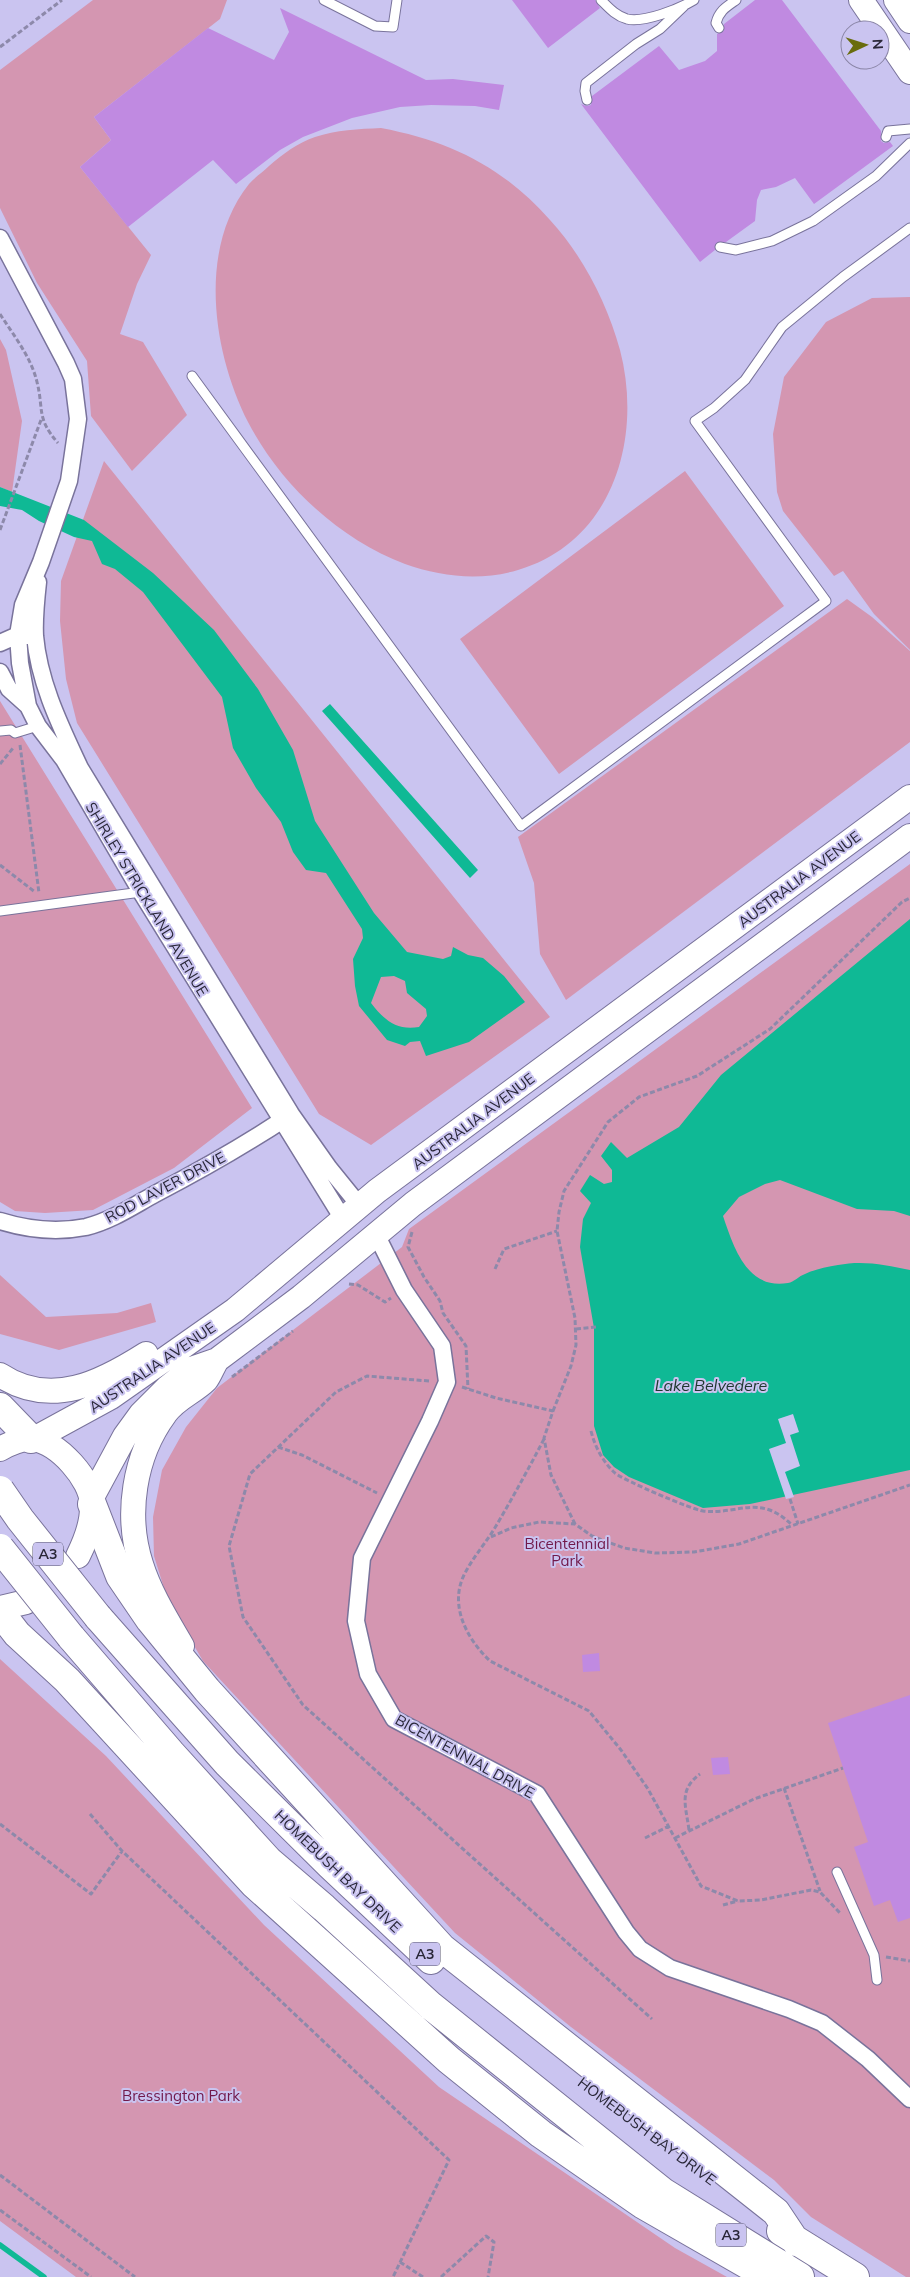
<svg xmlns="http://www.w3.org/2000/svg" width="910" height="2277" font-family="Mulish,sans-serif">
<rect width="100%" height="100%" fill="#cac4f0"/>
<path fill="#d496b1" d="M93,0H227L220,19L94,117L111,140L80,167L151,255L137,284L120,334L143,342L187,415L132,471L91,416L87,361L37,283L0,208V70Z
M381,128C450,141 503,167 550,220C583,256 607,303 620,350C643,438 613,542 518,570C481,581 441,577 405,564C339,539 281,485 248,422C213,353 197,249 249,184C255,177 263,172 269,166C283,154 297,143 315,137C336,130 359,129 381,128Z
M910,297V650L874,614L843,571L834,576L783,511L777,492L773,434L784,377L826,322L872,298Z
M0,339L6,350L22,421L12,492L0,487Z
M104,461L550,1017L371,1145L319,1114L77,723L66,679L60,621L61,581Z
M685,471L784,606L559,774L460,639Z
M847,599L872,617L910,651V742L566,1000L540,954L534,883L518,837Z
M0,701L252,1108L174,1168L93,1210L45,1213L15,1211L0,1202Z
M910,864V2277H906L811,2217L774,2180L571,2027L455,1933L203,1661L168,1601L154,1556L153,1517L162,1470L186,1427L217,1388L402,1247L409,1229Z
M0,1275L46,1317L117,1313L151,1303L156,1322L59,1350L0,1334Z
M0,1659L106,1756L264,1925L439,2087L675,2248L727,2277H76L0,2221Z"/>
<path fill="#0fb995" fill-rule="evenodd" d="M0,487L84,520L153,573L214,630L258,689L293,750L315,821L374,913L407,952L443,959L451,956L453,947L468,955L483,958L504,976L525,1002L469,1042L426,1056L420,1041L410,1042L405,1046L387,1040L359,1006L355,986L353,959L363,938L362,929L326,873L306,870L293,852L281,822L256,788L233,748L222,697L143,592L115,569L102,564L92,541L74,537L39,521L22,510L0,506ZM394,976L405,981L407,993L426,1009L427,1016L419,1027C397,1031 384,1020 371,1003L381,977Z
M330,704L478,870L470,878L322,711Z
M910,919V1216L894,1211L857,1209L780,1180L765,1184L739,1197L723,1216C734,1248 747,1290 788,1283C794,1282 799,1276 805,1274C815,1269 827,1267 838,1265C863,1260 886,1265 910,1270V1470L750,1504L703,1508L629,1477L614,1467L603,1455L594,1426V1328L580,1247L583,1219L591,1203L580,1191L590,1175L604,1184L612,1182V1170L601,1156L611,1142L627,1158L679,1127L721,1075Z"/>
<path fill="#cac4f0" d="M793,1414L799,1432L790,1435L800,1466L785,1472L794,1497L786,1499L769,1449L786,1443L778,1419Z"/>
<g fill="none" stroke-linecap="round" stroke-linejoin="round">
<path stroke="#0fb995" stroke-width="5.5" d="M0,2245L44,2277"/>
</g>
<path fill="#c08ae1" d="M512,0H595L600,8L548,48Z
M755,0H782L881,131V141L884,143L890,142L893,146L814,204L795,178L776,187L761,190L757,200L755,221L726,242L716,243L715,250L700,262L581,104L586,106L591,105L592,96L659,46L679,70L705,61L717,51V34L724,31V24Z
M280,8L426,80L453,79L504,85L499,110L475,106L431,105L400,107L352,118L303,137L280,150L236,184L213,160L128,227L80,167L111,140L94,117L208,28L274,60L289,32Z
M599,1653L600,1671L583,1672L582,1655Z
M910,1695V1918L898,1922L890,1900L874,1906L854,1847L868,1842L828,1723Z
M728,1757L730,1774L713,1775L711,1758Z"/>
<g fill="none" stroke-linecap="round" stroke-linejoin="round">
<path stroke="#aaa5cb" stroke-width="24" stroke-dasharray="24 12" stroke-linecap="butt" d="M26,1602C47,1592 63,1579 76,1560"/>
<defs>
<path id="lane" d="M324,0L375,26L393,27L397,0
M601,0C609,8 616,16 627,19C644,23 679,9 694,0
M719,28L716,23C719,11 726,7 736,0
M587,100L585,91L586,83L636,44L660,29L684,6
M886,137L888,131L910,129
M720,247L736,250L772,241L813,221L876,176L910,143
M192,376L521,826L826,601L695,421L714,408L745,380L782,327L843,277L910,228
M0,731L11,730L15,733L38,726
M0,911L141,892
M837,1872L874,1955L877,1980"/>
<path id="street" d="M0,238L66,363L73,379L78,419L69,481L41,562L23,605L18,635L20,663L28,706L38,726L64,760L141,892L343,1219
M38,582C36,600 34,618 35,636C39,683 61,727 80,768L291,1114L329,1168L359,1205
M0,643L18,635L28,636
M0,672L9,689L28,706
M0,1221C29,1230 56,1233 86,1227C111,1221 133,1206 155,1194C201,1170 247,1144 290,1115
M376,1234L404,1290L442,1346L447,1382L430,1421L362,1558L356,1621L368,1674L394,1719L537,1794L626,1932L640,1949L670,1968L789,2009L822,2023L868,2059L910,2099"/>
<path id="secondary" d="M861,0L910,72
M896,0L910,21
M0,1375C51,1409 102,1382 146,1354
M34,1439L111,1397L235,1310L377,1191L910,797
M0,1449C9,1444 23,1438 33,1439C59,1443 91,1479 92,1504C93,1522 86,1540 78,1556
M91,1499L125,1436L141,1414L167,1388L191,1369L217,1360L301,1297L413,1204L910,836
M0,1608L26,1602
M182,1646C167,1620 150,1593 141,1564C125,1515 134,1456 165,1414C176,1398 193,1393 206,1380C210,1375 213,1366 217,1360"/>
<path id="highway" d="M0,1407L31,1439
M92,1504L120,1576L150,1620L207,1690L442,1948L776,2212L796,2242
M0,1612L17,1634L67,1680L254,1884L449,2060L541,2134L642,2204L769,2277
M98,1617L227,1763L330,1865L431,1960
M71,1637L171,1753L269,1861L324,1908L431,2006L663,2192L800,2277
M781,2231L855,2277"/>
</defs>
<use href="#lane" stroke="#79739b" stroke-width="11"/>
<use href="#street" stroke="#79739b" stroke-width="19"/>
<use href="#secondary" stroke="#79739b" stroke-width="26"/>
<use href="#highway" stroke="#79739b" stroke-width="30"/>
<path stroke="#8d89aa" stroke-width="3" stroke-dasharray="5 2.5" stroke-linecap="butt" d="M0,47L62,0
M0,314C14,336 31,357 37,382C44,410 36,418 58,443
M0,530L41,420
M20,745L39,893
M0,764L14,747
M0,865L35,892
M412,1232L408,1247L424,1277L440,1301L443,1313L466,1346L468,1389
M495,1269L504,1249L557,1231
M349,1284L358,1285L385,1302L391,1298
M576,1329L597,1327
M232,1377L293,1331
M429,1381L367,1376L336,1392L250,1474L229,1546L243,1617L303,1705L652,2019
M462,1387L496,1398L553,1411L544,1438L551,1475L575,1524
M553,1411L571,1366L576,1345L575,1318L557,1231L559,1212L564,1191L608,1122L639,1097L697,1076L770,1029L902,902L910,898
M591,1431C595,1447 603,1462 615,1473C623,1480 693,1510 703,1511C739,1515 759,1493 792,1525
M544,1439C529,1468 513,1497 496,1526C486,1543 473,1557 464,1575C449,1606 467,1639 490,1661L589,1711L621,1750L648,1789L701,1886L738,1901L761,1900L811,1890L820,1892L840,1913
M278,1447L302,1455L377,1493
M790,1499L798,1524
M491,1537L511,1528L539,1522L575,1524L592,1536L624,1548L655,1553L694,1552L739,1544L910,1485
M784,1788L820,1891
M90,1814L122,1851L449,2160L393,2277
M0,1824L91,1894L122,1851
M689,1830C686,1806 678,1790 700,1774
M645,1838L669,1826
M675,1838L754,1799L843,1768
M723,1905L738,1901
M886,1957L910,1961
M0,2175L135,2277
M0,2210L91,2277
M400,2262L423,2277
M441,2277L486,2236L494,2242L488,2277"/>
<use href="#lane" stroke="#fff" stroke-width="9"/>
<use href="#street" stroke="#fff" stroke-width="16"/>
<use href="#secondary" stroke="#fff" stroke-width="24"/>
<use href="#highway" stroke="#fff" stroke-width="28"/>
<defs>
<path id="highway-bridge" d="M0,1490L20,1519L98,1617
M0,1548L71,1637"/>
</defs>
<use href="#highway-bridge" stroke="#79739b" stroke-width="30" stroke-linecap="butt"/>
<use href="#highway-bridge" stroke="#fff" stroke-width="28"/>
</g>
<g text-anchor="middle" dominant-baseline="central" stroke-width="4" stroke-linejoin="round" paint-order="stroke">
<g fill="#cac4f0" stroke="#59566f" stroke-width="1">
<rect x="33" y="1542.5" width="30" height="23" rx="4"/>
<rect x="410" y="1942.5" width="30" height="23" rx="4"/>
<rect x="716" y="2223.5" width="30" height="23" rx="4"/>
</g>
<g font-size="14" font-weight="bold" fill="#292738">
<text x="48" y="1554">A3</text>
<text x="425" y="1954">A3</text>
<text x="731" y="2235">A3</text>
</g>
<g font-size="15" fill="#292738" stroke="#cac4f0">
<text transform="translate(799 879) rotate(-37)">AUSTRALIA AVENUE</text>
<text transform="translate(147 899) rotate(59)">SHIRLEY STRICKLAND AVENUE</text>
<text transform="translate(473 1121) rotate(-37)">AUSTRALIA AVENUE</text>
<text transform="translate(165 1187) rotate(-28)">ROD LAVER DRIVE</text>
<text transform="translate(152 1367) rotate(-34)">AUSTRALIA AVENUE</text>
<text transform="translate(465 1756) rotate(29)">BICENTENNIAL DRIVE</text>
<text transform="translate(338 1871) rotate(44)">HOMEBUSH BAY DRIVE</text>
<text transform="translate(647 2131) rotate(37)">HOMEBUSH BAY DRIVE</text>
</g>
<g font-size="15" fill="#71184a" stroke="#cac4f0">
<text x="567" y="1543">Bicentennial<tspan x="567" dy="17">Park</tspan></text>
<text x="181" y="2095">Bressington Park</text>
</g>
<g font-size="16" font-style="italic" fill="#203830" stroke="#cac4f0">
<text x="711" y="1385">Lake Belvedere</text>
</g>
</g>
<g transform="translate(865 45) rotate(86)"><circle r="24" fill="#cac4f0" stroke="#8a85a6"/>
<path d="M0-4L9 19L0 12L-9 19Z" fill="#696c0e"/>
<text y="-8" font-size="14" font-weight="bold" text-anchor="middle" fill="#292738">N</text>
</g>
</svg>
